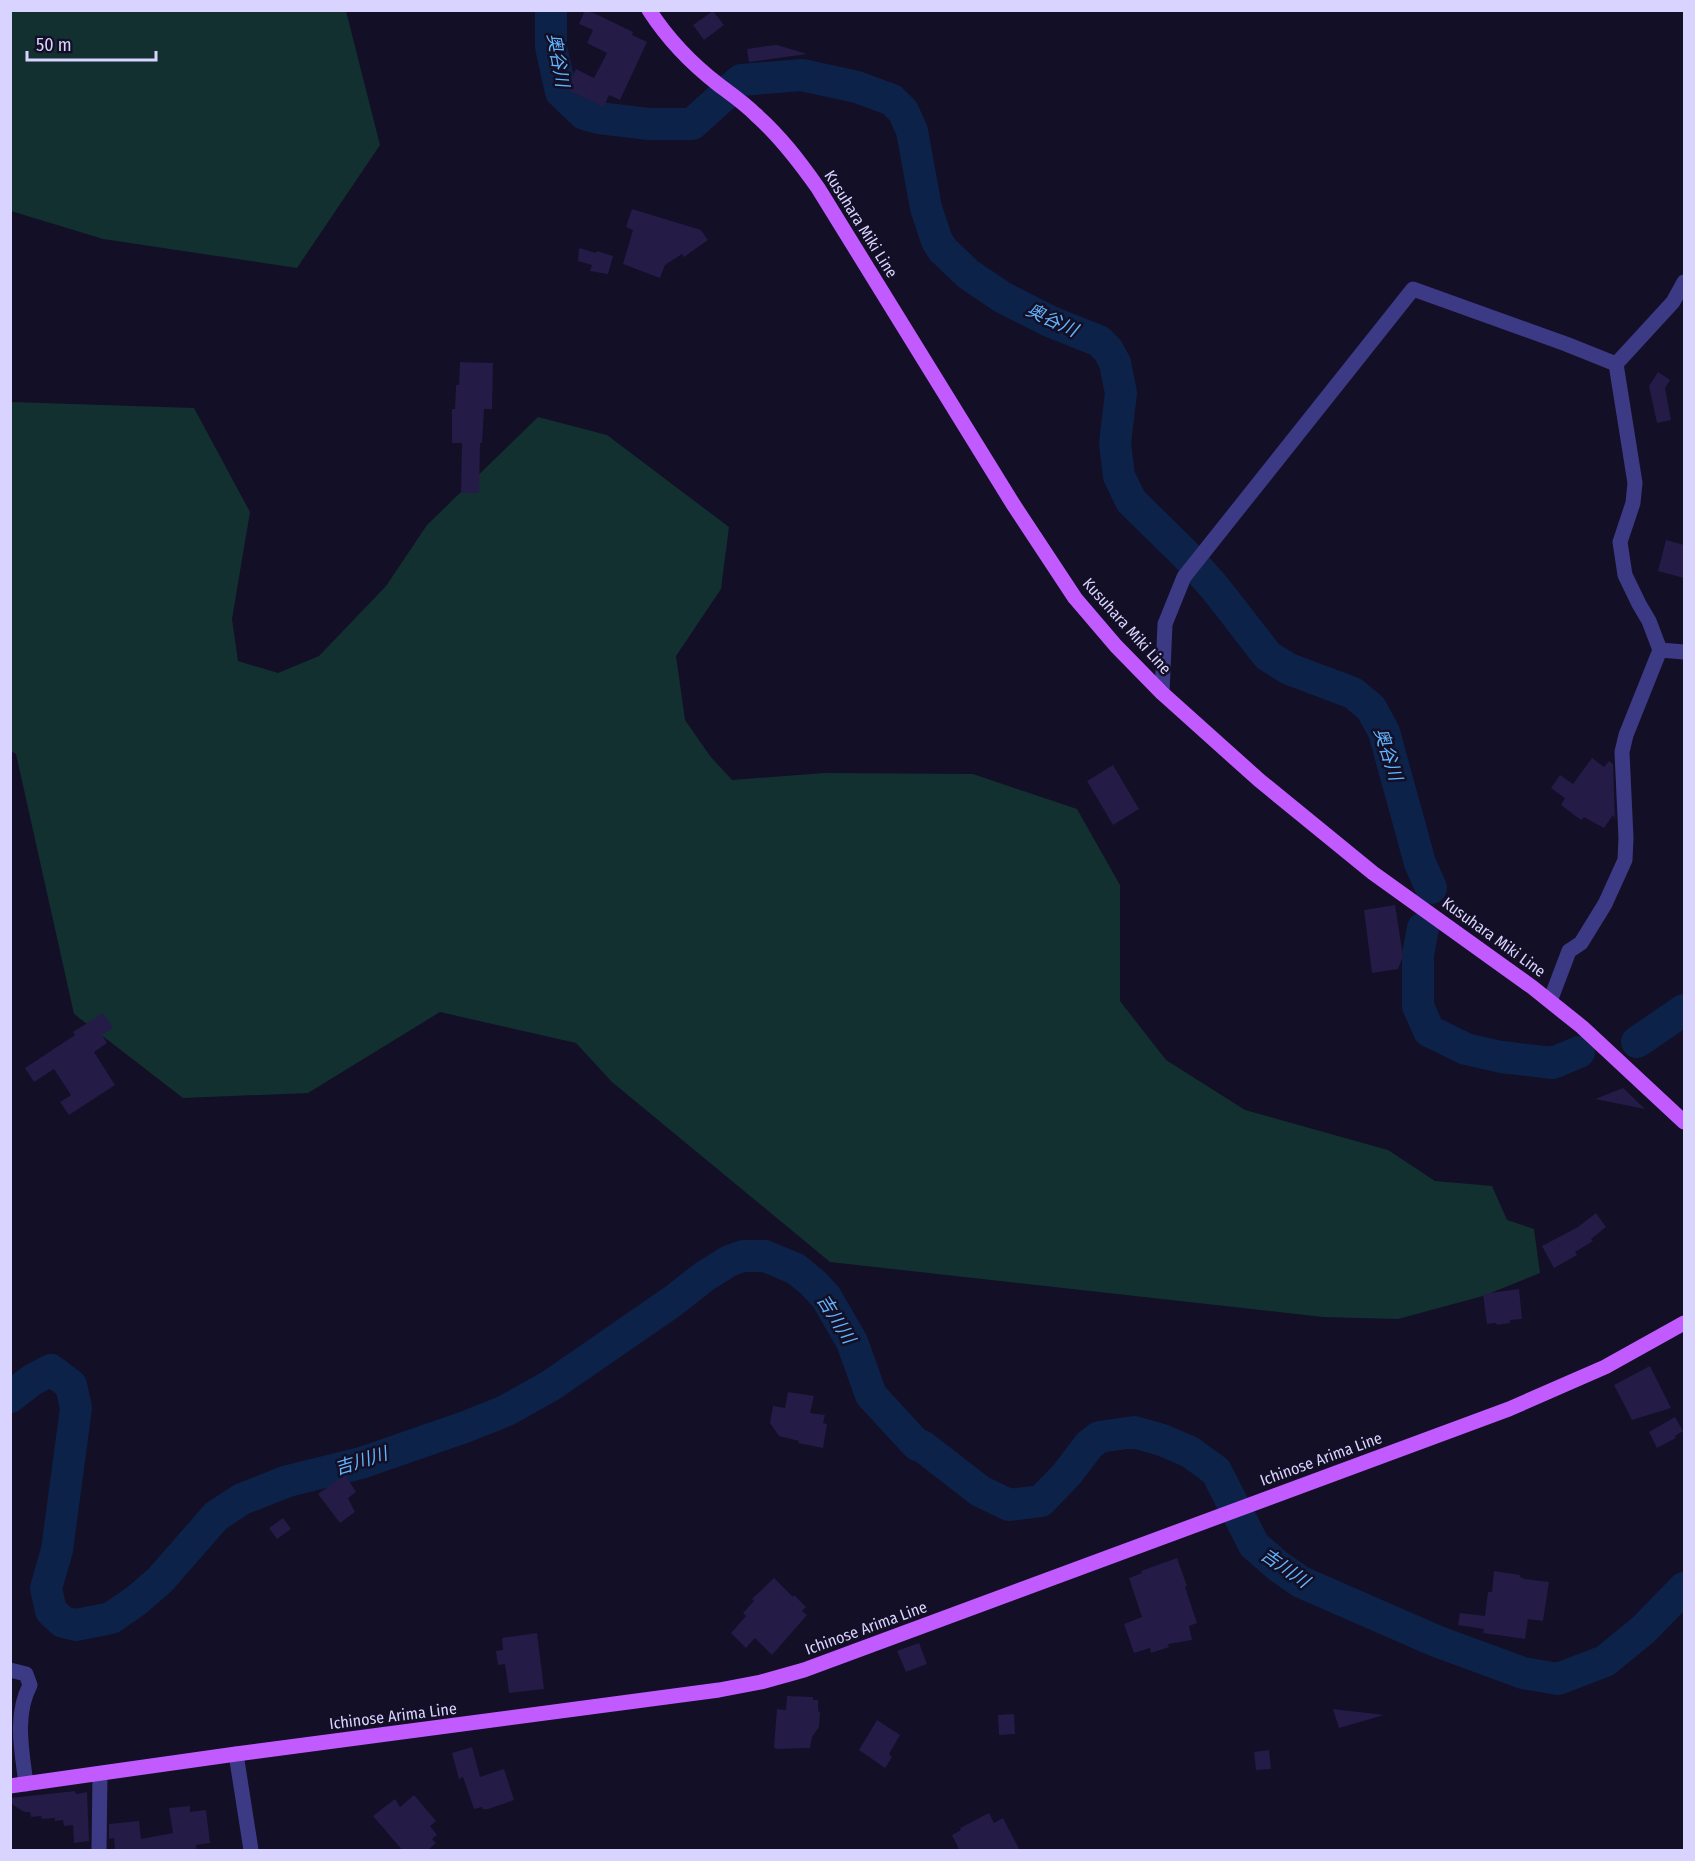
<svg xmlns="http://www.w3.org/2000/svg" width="1695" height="1861" font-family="'Fira Sans Condensed','Noto Sans JP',sans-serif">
<rect width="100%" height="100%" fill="#130f26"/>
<path fill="#12302f" d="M10,11H346L380,145L297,268L103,239L11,211Z
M11,402L194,408L250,512L232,619L238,661L278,673L319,656L386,586L427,525L538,417L607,435L729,527L721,589L676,656L685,720L710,756L732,780L825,773L973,774L1077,809L1120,885V1001L1166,1060L1245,1110L1388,1150L1435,1181L1492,1186L1507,1220L1534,1229L1540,1273L1483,1296L1398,1319L1323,1317L830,1262L612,1082L576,1043L440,1012L308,1093L183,1098L74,1014L16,754L11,751Z"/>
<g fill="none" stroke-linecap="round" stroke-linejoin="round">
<path stroke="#0c2248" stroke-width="32" d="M551,10V47L561,92L584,114L599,118L649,124H692L741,80L802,75L857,87L892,100L903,111L912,131L926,208L937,241L943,250L968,274L1002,297L1049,321L1099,341L1108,350L1115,363L1121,393L1115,443L1119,476L1131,501L1186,555L1215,588L1268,656L1289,669L1353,693L1371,708L1384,732L1420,863L1431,888
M1423,928L1418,955V1006L1429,1031L1466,1049L1501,1057L1553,1063L1579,1052
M1637,1042L1684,1010
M10,1397L32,1380L51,1370L71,1385L76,1408L57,1550L46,1588L51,1611L63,1622L76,1625L111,1618L137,1600L160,1580L216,1516L242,1499L288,1481L361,1463L465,1427L505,1411L550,1386L673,1301L705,1276L729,1261L743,1256H765L796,1269L813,1283L826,1297L852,1342L871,1395L917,1445L922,1446L980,1491L1009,1505L1041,1501L1067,1474L1089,1445L1099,1437L1134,1432L1162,1440L1190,1452L1216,1471L1254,1545L1278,1566L1301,1582L1436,1641L1523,1673L1558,1679L1605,1661L1643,1630L1684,1588"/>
</g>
<path fill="#241b47" d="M585,10L598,15L633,32L632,35L647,42L620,100L609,95L604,107L566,89L576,69L594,78L607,53L587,43L593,30L579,24Z
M713,11L724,25L704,40L693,25Z
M775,45H777L807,54L749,62L747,49Z
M632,209L701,230L708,240L684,257L682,254L665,265L660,278L623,264L633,230L626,227Z
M579,248L596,253L597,251L613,256L608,274L590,271L592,265L578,261Z
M460,362L493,363L492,409H484L482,443H480L479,493H461L462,443H452V409H455L456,385H459Z
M1658,372L1670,380L1665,388L1671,420L1657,423L1649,386Z
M1666,540L1684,545V578L1658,571Z
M1592,758L1604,767L1609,761L1613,764L1615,819L1613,815L1604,828L1584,817L1581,820L1561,805L1565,798L1551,788L1560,775L1573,784Z
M1113,765L1139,809L1113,825L1087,781Z
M1395,905L1403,956L1398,969L1372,973L1364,910Z
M103,1013L113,1028L102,1035L107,1043L94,1052L115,1085L69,1115L60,1102L71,1095L54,1069L34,1082L25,1068L75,1035L73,1032Z
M1623,1088L1645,1109L1595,1099Z
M1596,1213L1606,1227L1591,1239L1593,1241L1575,1252L1577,1255L1554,1268L1542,1246L1578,1227Z
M1519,1289L1522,1319L1510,1320V1323L1497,1325L1496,1323L1487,1324L1483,1294Z
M1650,1366L1671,1408L1632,1420L1614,1385Z
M788,1392L814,1396L810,1413L825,1415L823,1423L827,1424L823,1448L798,1443L799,1441L779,1436L770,1423L773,1406L785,1408Z
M1675,1417L1683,1431L1675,1436L1676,1438L1657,1448L1649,1432Z
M345,1475L356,1492L348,1498L355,1512L340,1523L318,1494Z
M283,1518L291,1529L277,1539L269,1528Z
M1177,1558L1187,1586L1185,1587L1197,1623L1189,1626L1192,1640L1168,1644L1169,1647L1151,1653L1150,1648L1134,1653L1124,1624L1142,1617L1129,1578L1142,1573L1141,1571Z
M1494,1571L1520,1575V1577L1525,1579L1549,1582L1543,1621L1528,1619L1525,1639L1483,1633L1484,1629L1458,1625L1460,1613L1485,1616L1488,1592H1492Z
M774,1578L793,1597L794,1595L806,1607L802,1611L807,1615L772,1655L755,1638L746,1648L731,1633L746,1616L743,1613L754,1601L752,1599Z
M537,1633L544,1689L509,1693L505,1664L498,1665L496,1651L503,1650L502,1638Z
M919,1643L927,1664L906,1672L897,1651Z
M787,1696L813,1697V1700H818V1711L820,1712L819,1727L812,1737L810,1748L776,1749L774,1747L777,1709L786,1710Z
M1333,1709L1384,1715L1339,1728Z
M1014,1714L1015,1734L999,1735L998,1715Z
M877,1720L900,1735L889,1754L892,1757L885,1768L859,1750Z
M472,1747L480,1777L504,1769L514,1800L488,1809H483L482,1807L474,1809L463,1777L459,1779L452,1753Z
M1269,1750L1271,1769L1256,1770L1254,1752Z
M75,1791L76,1794L87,1792L89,1841L74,1843L73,1825L64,1826L63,1820L55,1821V1818L42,1819L41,1816L31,1817L30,1812H24L10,1803V1798Z
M414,1795L436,1821L430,1826L437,1835L432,1839L436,1843L427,1851H403L373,1816L395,1799L400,1807Z
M190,1806V1812L206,1810L210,1843L196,1845L197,1851H115L114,1838L109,1839V1824L139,1821L141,1839L173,1833L169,1808Z
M989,1813L994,1823L1003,1818L1020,1851H960L952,1835L961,1830L960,1828Z"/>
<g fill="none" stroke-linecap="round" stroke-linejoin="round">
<path stroke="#3d3a85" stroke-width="15" d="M1616,364L1673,302L1684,282
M1660,650L1684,652
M1162,693L1165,624L1184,577L1413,289L1566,344L1616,364
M1550,1001L1569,951L1581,943L1605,904L1625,860L1626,838L1622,752L1626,735L1660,650L1649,621L1639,604L1625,575L1620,542L1633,503L1635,483L1616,364
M10,1670L26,1674L30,1685C14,1716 22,1751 26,1784
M236,1754L251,1850
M99,1850L100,1774"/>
<path stroke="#c25bff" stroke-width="15" d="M649,10C667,38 693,65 719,85C731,94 744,103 755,114C780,136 799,161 818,188L1013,504L1075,598L1116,646L1162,693L1259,780L1373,873L1532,987L1582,1027L1684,1122
M10,1786L236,1754L719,1690L761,1682L804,1670L1509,1409L1605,1367L1684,1323"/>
</g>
<g text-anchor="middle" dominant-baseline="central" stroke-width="5" stroke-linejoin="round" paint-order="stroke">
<g font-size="16" fill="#d9d4ff" stroke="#130f26">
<text transform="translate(861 224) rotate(58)">Kusuhara Miki Line</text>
<text transform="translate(1127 626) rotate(48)">Kusuhara Miki Line</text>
<text transform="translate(1494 937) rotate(36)">Kusuhara Miki Line</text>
<text transform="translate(1321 1459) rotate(-20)">Ichinose Arima Line</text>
<text transform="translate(866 1628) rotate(-20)">Ichinose Arima Line</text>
<text transform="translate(393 1716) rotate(-7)">Ichinose Arima Line</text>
</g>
<g font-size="18" font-style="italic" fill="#62b6ff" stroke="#130f26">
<text transform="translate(558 60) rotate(80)">奥谷川</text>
<text transform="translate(1052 320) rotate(25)">奥谷川</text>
<text transform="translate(1388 754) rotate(72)">奥谷川</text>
<text transform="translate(836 1319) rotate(58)">吉川川</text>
<text transform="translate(361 1461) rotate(-17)">吉川川</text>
<text transform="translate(1285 1568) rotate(35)">吉川川</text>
</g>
</g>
<rect width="1695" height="1861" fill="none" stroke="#d9d4ff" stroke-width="24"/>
<path d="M27 51v9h129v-9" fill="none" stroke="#d9d4ff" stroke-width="3"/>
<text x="36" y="51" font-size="18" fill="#d9d4ff" stroke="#130f26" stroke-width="4.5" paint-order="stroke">50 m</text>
</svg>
